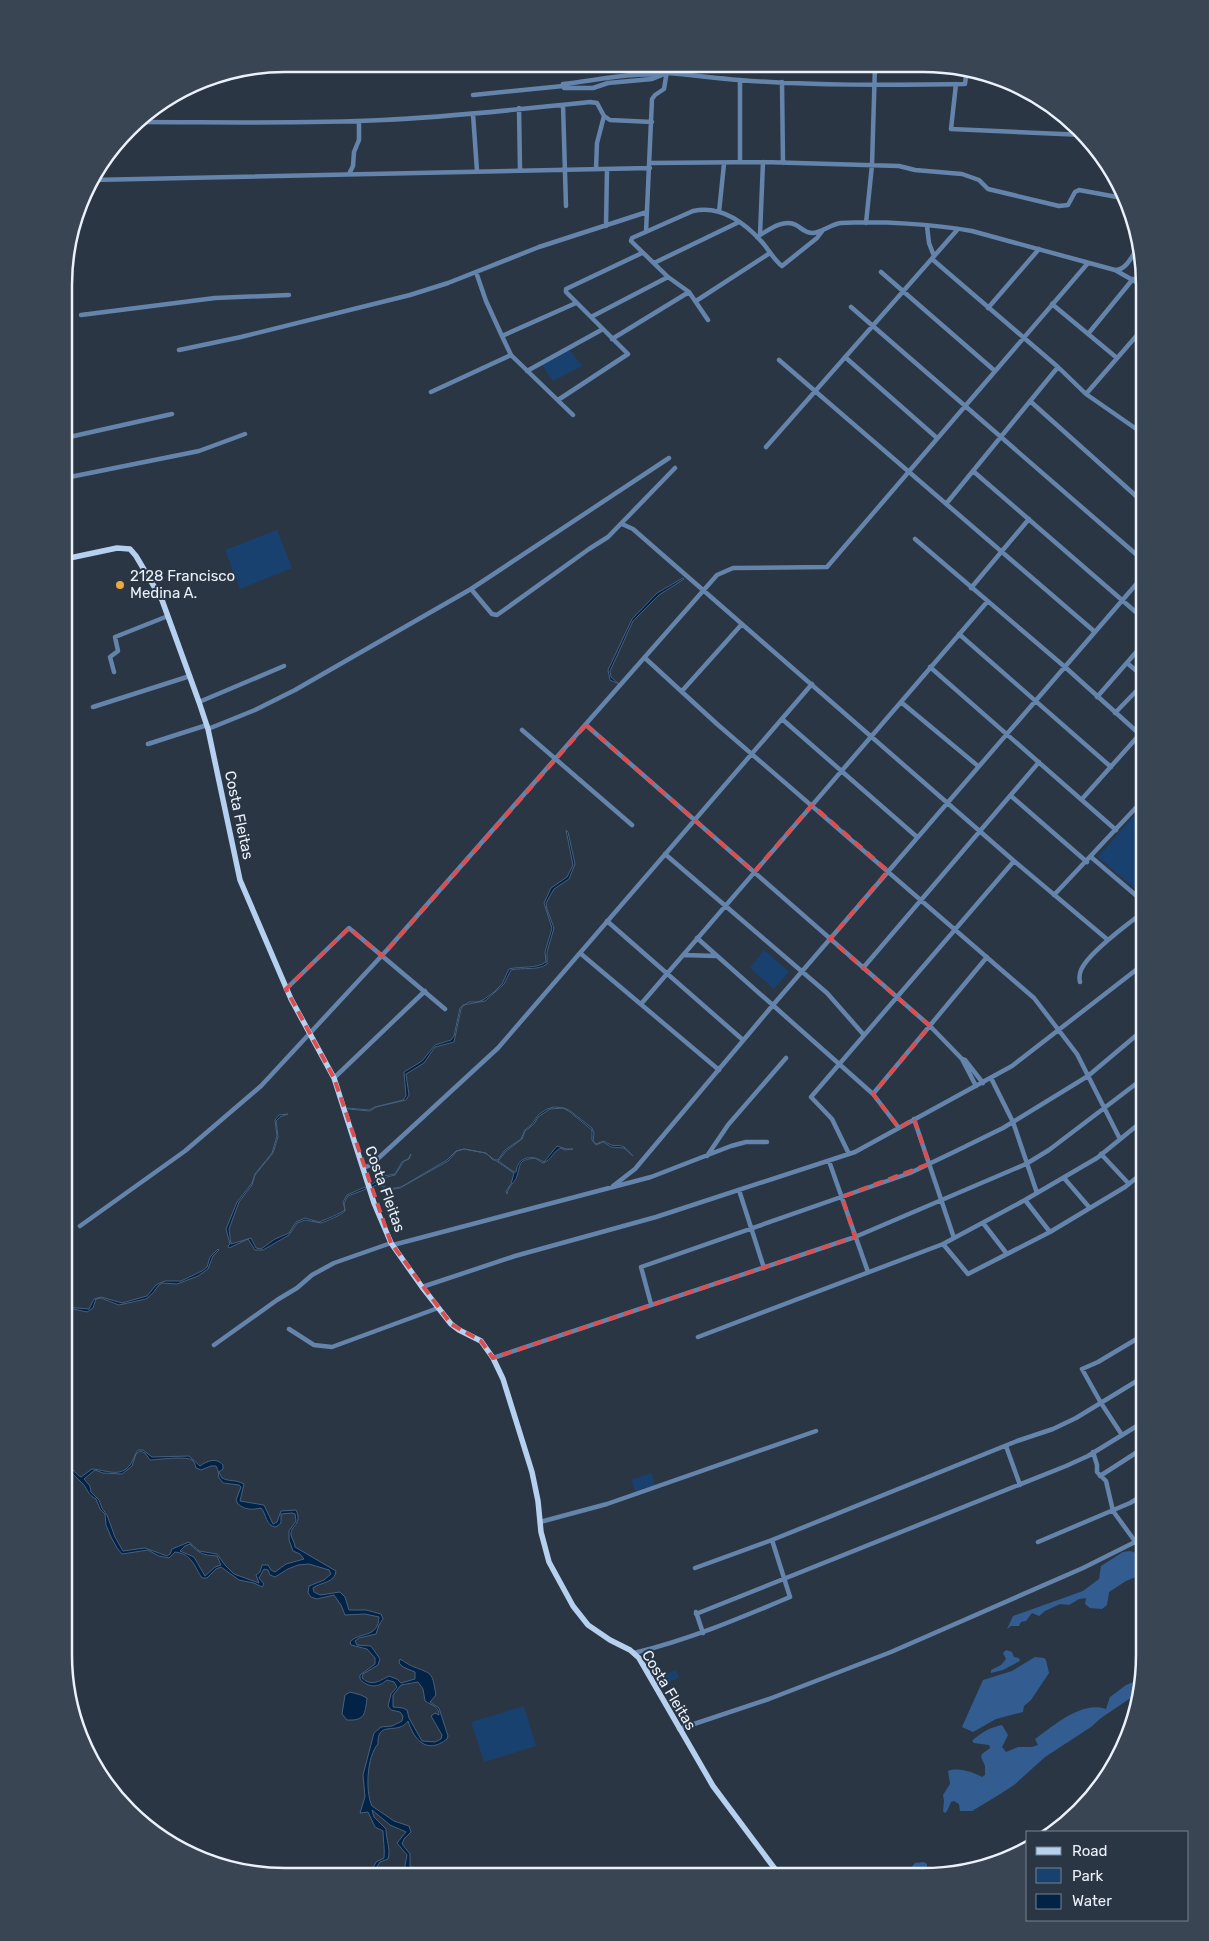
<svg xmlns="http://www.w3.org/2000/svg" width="1209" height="1941" font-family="Rubik,sans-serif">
<rect width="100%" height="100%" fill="#2b3644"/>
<path fill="#19416f" d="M570,350L582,366L553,381L542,365Z
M277,530L292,568L240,589L225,550Z
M1145,803V897L1098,857Z
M764,950L789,972L774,989L750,968Z
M651,1473L655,1485L635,1491L631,1480Z
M676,1670L679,1678L662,1685L658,1676Z
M524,1706L536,1746L484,1762L471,1722Z"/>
<path fill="#335d91" d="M1130,1551L1136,1553L1143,1565L1145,1564V1573L1126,1581L1109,1592L1107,1605L1102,1609L1090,1608L1085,1604L1086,1598L1079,1599L1069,1605L1060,1604L1045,1611L1039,1616L1032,1613L1026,1621L1021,1622L1019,1626H1011L1007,1629L1013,1616L1083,1591L1099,1579L1101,1566L1123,1552Z
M1006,1650L1012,1652L1014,1657L1019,1658L1020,1661L1003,1670L991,1673V1670L1001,1665L1006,1659L1003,1653Z
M1035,1657L1044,1658L1046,1660L1049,1673L1031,1700L1024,1706L1023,1712L996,1719L973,1732L962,1727L983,1680L1012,1671Z
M1143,1678L1141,1691L1101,1718L1091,1727L1045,1757L1014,1785L997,1796L972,1811H960L959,1804L954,1801L951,1802L947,1811L945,1813L943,1811L944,1801L943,1795L950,1784L948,1771C958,1767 973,1772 982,1777L985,1775V1766L981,1757L982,1754L990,1748L989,1745L974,1743L972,1741C980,1733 991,1727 1002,1725L1008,1735L1002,1747L1006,1752L1018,1747H1032L1038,1745L1035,1739C1053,1726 1082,1700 1106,1709L1110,1697L1126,1685Z
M924,1862L927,1864V1867L921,1871L915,1872L911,1876L919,1874L923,1875V1877H896L907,1872L915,1863Z"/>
<path fill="#022246" stroke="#48607c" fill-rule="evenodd" d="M683,578L684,579L659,595L633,621L610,671L611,677L619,684L610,680L608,670L632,619L657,593Z
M566,830L568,832L575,864L569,879L554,889L546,903L547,909L554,928L547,952V964C538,971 523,967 511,970L504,984L485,1001L463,1005L461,1009L454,1042L435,1047L424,1063L406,1074L409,1095L406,1100L376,1107L370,1111L348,1109L347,1108L369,1110L375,1107L403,1100L406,1096L404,1072L422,1061L435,1045L451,1040L454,1036L460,1008L469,1002H477L483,1000L494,992L502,984L509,969C521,966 537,969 546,962L545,952L552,928L544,903L551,888L567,877L573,865Z
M554,1107L564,1108L569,1110L592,1128L594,1133L593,1141L596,1144L604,1141C615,1149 616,1143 624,1147C627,1149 630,1153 633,1156L624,1148L611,1147L603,1142L596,1145L592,1140V1130L570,1112L563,1108L550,1109L538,1117L534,1124L525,1131L522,1139L506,1151L498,1161L514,1172H516C518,1155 533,1155 544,1162L557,1146L566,1149H573L565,1150L561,1148C553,1151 552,1160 543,1163L535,1158C518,1160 521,1163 517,1176C515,1183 508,1186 507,1194L506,1191L511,1184L514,1173L485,1153L464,1149L457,1151L448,1161L400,1188L388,1190L378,1184L372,1187L371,1185L384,1176L395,1174L402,1162L408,1159L411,1154L409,1159L404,1161L395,1175L383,1178L378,1183L389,1189L401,1187L447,1160L456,1151L464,1149L486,1153L493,1160H498L505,1150L521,1139L525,1130L532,1124L538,1115L547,1109Z
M288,1114L280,1117L276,1121L278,1137L273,1153L255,1175L252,1185L239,1202L229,1229L231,1244L251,1238L256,1248L261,1249L275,1239L289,1233L296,1222L305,1218L319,1222C325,1220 341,1213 345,1210L343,1202L347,1195L365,1187L366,1189L348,1196L344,1203L345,1211C341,1215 327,1221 321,1223L305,1220L297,1223L289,1235L263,1250H255L248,1239L229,1248L228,1246L230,1244L226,1229L237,1202L252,1183L255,1174L272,1153L277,1136L275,1120L279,1115Z
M218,1249L219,1250L213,1256L208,1269L198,1276L177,1284L162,1283L158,1286L153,1293L146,1299L119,1305L101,1298L96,1299L93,1308L87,1312L64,1307L89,1309L94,1299L101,1297L122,1303L147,1296L156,1285L160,1283L165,1281H181L202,1271L207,1267L210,1257Z
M64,1428L68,1432C68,1438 66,1440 65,1444C62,1456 72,1472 81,1477L92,1469C106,1470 120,1478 130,1465C134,1460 134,1454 138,1450H143L152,1457L189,1456L200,1466C207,1461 216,1457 223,1465V1469L219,1472L222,1478C229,1482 235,1479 244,1484L240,1501L264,1505L273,1524L277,1522L281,1511L296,1510C303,1525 290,1525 291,1535C292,1539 295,1543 295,1547L336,1571C335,1583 321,1582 313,1588L314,1592L320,1595L340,1592L345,1597L349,1610H366L381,1614L383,1619L379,1625L376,1634L359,1638L355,1641L357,1645L371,1646L380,1659L378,1665L363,1674L362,1678C372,1687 379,1681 389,1676L397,1679L401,1683L415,1679V1672L403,1667L399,1663L400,1659C405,1662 409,1665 414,1667C434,1674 432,1674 436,1695L430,1702L439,1708L448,1736L447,1739C427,1755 414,1740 408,1721C398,1736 377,1719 378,1744C367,1756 365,1791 372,1806L394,1821L409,1826L411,1832L404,1839L402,1844L410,1854V1866L413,1868L428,1869L434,1876H427C421,1866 414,1873 406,1871L405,1866L407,1855L397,1843L406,1832L390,1825L372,1810L374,1817L386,1829C386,1840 391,1849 388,1859L380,1862L375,1870V1876H373L372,1870L376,1862L384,1858C385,1848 383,1841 383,1831L375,1827L368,1812L360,1813L365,1797L363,1775L374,1733L381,1727L392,1726L402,1721L403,1716L400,1712L391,1710L388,1706L391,1694L397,1687L394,1682L387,1680C378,1688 368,1688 360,1679V1675L375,1664V1658L367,1649L351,1645L350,1642C360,1631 378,1639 379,1617L365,1614L345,1615L341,1605L334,1595L317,1599L311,1597L308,1593L309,1586L324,1580L331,1574L329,1570L309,1564L298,1565L288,1569L275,1577L270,1575L268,1570L264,1569L259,1578L264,1584L262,1587L254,1583L239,1580L221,1567L216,1569L207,1578H202C194,1566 192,1554 175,1552L169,1558L159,1556L148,1550L122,1554L117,1548L111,1537L106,1525L105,1514L100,1509L96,1499C87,1494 89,1491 83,1484C75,1476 67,1470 64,1457ZM140,1451L145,1453L150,1460C157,1460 189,1455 193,1461C195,1463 195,1465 196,1468L201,1470L211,1466H216L218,1470L219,1478L223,1483L239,1485L241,1487L236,1500L238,1504C245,1510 252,1510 261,1508C267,1514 265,1526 276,1527L281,1523V1514L292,1513L295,1514L296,1521L289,1531V1540L293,1551L300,1554L304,1559L286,1564L275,1572L271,1570L268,1565H262L260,1572L256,1575L259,1583L234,1574L225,1565L217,1554L199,1551L189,1542L172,1549L170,1554L167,1556L145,1548L123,1551L115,1537L107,1515L102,1508L99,1500L91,1492L90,1486L84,1479L95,1470L103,1473L122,1474L132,1466L136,1454ZM190,1544C200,1554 202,1555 217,1556L221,1565L215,1567L205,1576L194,1557L180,1551L185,1546ZM418,1682L423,1689L425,1701C431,1705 439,1706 439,1715L435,1713L431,1716L442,1735L441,1739L435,1742L422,1741L409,1718L407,1710L403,1708L393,1707V1695L401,1685Z
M350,1692L361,1695L367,1698C365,1714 365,1721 347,1720L342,1714L345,1695Z"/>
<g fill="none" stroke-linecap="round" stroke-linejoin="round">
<path stroke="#6484ab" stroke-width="4.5" d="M260,69H288L404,64
M660,75C632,72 592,81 563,84L564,88H593L608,83L652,79L667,73C691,75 715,78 739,80C814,86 890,85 965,84L967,69
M782,82L783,163
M956,84L951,129L1084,135
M473,95L563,86
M563,105L566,206
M519,108L520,170
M473,114L477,171
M137,122C219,122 301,124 383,120C452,117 521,109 590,102L597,103L604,116L610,120L652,122
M740,162V80
M650,163L763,162L899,166L915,170L962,174L979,180L988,189L1059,206L1068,205L1075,192L1079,190L1128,199
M596,169L597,143L604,116
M349,174L353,166L354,152L359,140V121
M92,180L650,168
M719,212L724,164
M866,223L872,165L875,65
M606,226L607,169
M927,226L929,243L934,256
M646,232L652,99L655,95L664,89L668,65
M760,235L763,162
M757,237C767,231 783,218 796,225C802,228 804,233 813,233C823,232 831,224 841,223C881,221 933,224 972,231L1115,270L1145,287
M932,259L1058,367L1086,394L1145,435
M654,263L739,222
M1116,270C1127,269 1132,256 1138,247
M476,272L486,301L502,336
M881,272L995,371
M696,301L770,253
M1052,304L1117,358
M851,307L1145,562
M988,308L1039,249
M81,315L215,298L289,295
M591,317L668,277
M708,320L689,292L668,277L631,241L632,238L693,211C720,205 744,222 762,242C769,250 774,260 782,266L817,238L823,230
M1088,334L1133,279
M612,339L689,292
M179,350L241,337L410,295L448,283L539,247L647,212
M511,355L573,415
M845,357L937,438
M779,360L1095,632
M527,371L603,329
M431,392L511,355L502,336L576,303
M1086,394L1145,326
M558,400L628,354L566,292V289L642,253
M1030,401L1145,504
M65,438L172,414
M766,447L958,229
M973,471L1145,620
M65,478L199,451L245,434
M946,504L1058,367
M622,524L633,529L1014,861L1108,940
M915,539L1065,667L1145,739
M971,588L1029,519
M471,589L492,614L497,615L589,549L608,537L675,468
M959,634L1111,767
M645,658L717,724L1034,998L1077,1054L1120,1139
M1127,663L1145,678
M930,667L1116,830
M114,672L110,657L118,651L115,637L168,616
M682,691L742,624
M1097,697L1145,642
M199,702L284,666
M901,702L978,766
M93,707L190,676
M1115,713L1145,682
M782,719L917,837
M586,725L930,1026L962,1059
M208,729L255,710L295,690L471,589L669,458
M522,730L632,825
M148,744L207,725
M1011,796L1087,862
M1082,799L1140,734
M665,854L827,993L864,1035
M1091,857L1145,903
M1054,895L1145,798
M607,921L743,1040
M697,938L873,1094L899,1128
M580,953L719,1070
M683,955L716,956
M863,968L1039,762
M1137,969L1145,987
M1080,982C1079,978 1079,975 1081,970C1088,953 1129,923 1145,911
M286,989L349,928L445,1009
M641,1004L987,602
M334,1078L425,991
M991,1078L1013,1122L1037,1193
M976,1086L962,1059L965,1060L983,1083
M873,1094L987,957
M914,1119L954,1238
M1138,1124L1145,1132
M849,1154L832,1119L811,1097L1014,861
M1101,1154L1129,1184
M707,1156L728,1125L786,1058
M829,1161L868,1272
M363,1168L371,1165L498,1048L812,684
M1064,1178L1089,1207
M613,1186L635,1169L773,1005L1145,574
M739,1190L764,1268
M1025,1200L1050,1232
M983,1223L1007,1254
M80,1226L185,1151L261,1086L387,950L717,575L733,568L827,567L1088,263
M943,1244L968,1274L1050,1232L1125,1187L1145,1171
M393,1245L651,1177L731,1146L746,1142H767
M422,1287L515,1256L656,1217L855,1152L1012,1066L1145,963
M651,1304L641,1267L910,1173L956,1151L1003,1128L1088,1076L1145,1028
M289,1329L314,1345L332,1347L438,1308
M698,1337L943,1244L1025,1200L1097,1158L1145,1119
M214,1345L277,1300L297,1288L312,1275L334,1263L391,1243
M493,1358L855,1237L1026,1164L1049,1150L1145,1077
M1122,1435L1101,1403L1082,1369L1098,1362L1145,1334
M1006,1446L1020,1485
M1093,1452L1097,1465V1472L1106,1481L1113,1511L1145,1555
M1100,1476L1145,1447
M540,1522L607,1504L816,1431
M1038,1542L1130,1503L1145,1494
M695,1568L772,1540L1017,1441L1053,1429L1076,1418L1145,1376
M696,1612L703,1633
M696,1614L1066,1466L1088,1456L1145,1421
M634,1653C688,1640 738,1619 790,1597L772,1540
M679,1729L769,1699L891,1652L1083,1568L1145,1537"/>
<path stroke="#b6d0f0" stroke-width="5.5" d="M65,559L117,548L130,549L136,556L162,600L199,702L208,729L240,880L291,999L334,1078L374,1203L391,1243L422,1287L451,1324L459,1330L481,1341L493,1358L503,1379L532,1472L538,1501L541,1532L549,1562L573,1606L588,1625L610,1640L630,1650L639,1658L713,1786L781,1877"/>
</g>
<path fill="none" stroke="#da5052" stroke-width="4" stroke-dasharray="10 6" stroke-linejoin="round" d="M586,725L754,872L812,805L888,871L830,939L930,1026L873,1094L899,1128L914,1119L929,1164L842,1197L855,1237L493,1358L481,1341L451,1324L391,1243L334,1078L286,989L349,928L382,956Z"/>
<circle fill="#eda83b" stroke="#2b3644" stroke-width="2" cx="120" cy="585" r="5"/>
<g text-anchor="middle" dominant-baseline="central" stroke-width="4" stroke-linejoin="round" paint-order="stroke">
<g font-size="15" fill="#eaf1fa" stroke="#2b3644" text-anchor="start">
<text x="130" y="576">2128 Francisco<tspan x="130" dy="17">Medina A.</tspan></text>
</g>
<g font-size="15" fill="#eaf1fa" stroke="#2b3644">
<text transform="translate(239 815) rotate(78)">Costa Fleitas</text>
<text transform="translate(385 1189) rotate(70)">Costa Fleitas</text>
<text transform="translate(669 1690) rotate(59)">Costa Fleitas</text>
</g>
</g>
<path d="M0 0H1209V1941H0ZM285 72H923A213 213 0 0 1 1136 285V1655A213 213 0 0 1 923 1868H285A213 213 0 0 1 72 1655V285A213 213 0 0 1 285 72Z" fill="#3a4553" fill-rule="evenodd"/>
<path fill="none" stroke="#eaf1fa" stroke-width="2.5" d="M285 72H923A213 213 0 0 1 1136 285V1655A213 213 0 0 1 923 1868H285A213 213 0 0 1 72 1655V285A213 213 0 0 1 285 72Z"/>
<rect x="1026" y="1831" width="162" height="90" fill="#2b3644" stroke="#77818d"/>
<rect x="1036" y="1847" width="25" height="8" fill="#b6d0f0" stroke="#77818d"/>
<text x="1072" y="1856" font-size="15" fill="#eaf1fa">Road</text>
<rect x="1036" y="1868" width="25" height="15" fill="#19416f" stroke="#77818d"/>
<text x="1072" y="1881" font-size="15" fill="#eaf1fa">Park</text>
<rect x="1036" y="1894" width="25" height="15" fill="#022246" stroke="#77818d"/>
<text x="1072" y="1906" font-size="15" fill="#eaf1fa">Water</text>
</svg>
